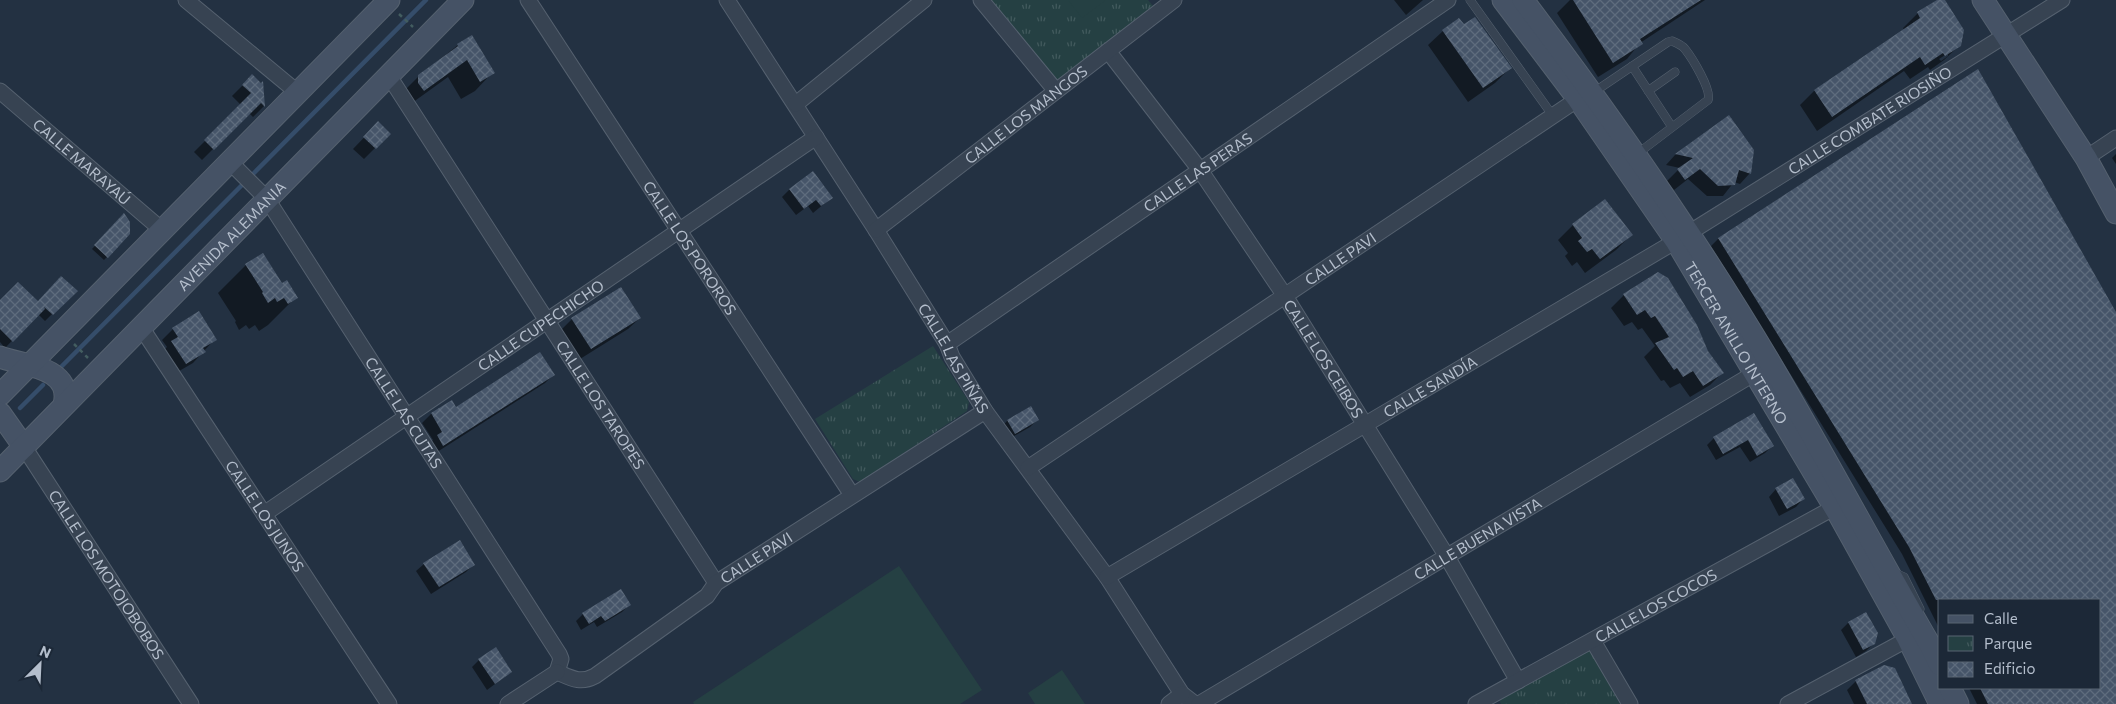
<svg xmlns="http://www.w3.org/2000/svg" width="2116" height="704" font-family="Commissioner,sans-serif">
<defs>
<pattern id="park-tufts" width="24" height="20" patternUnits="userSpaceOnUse" patternTransform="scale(1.25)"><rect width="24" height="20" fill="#254043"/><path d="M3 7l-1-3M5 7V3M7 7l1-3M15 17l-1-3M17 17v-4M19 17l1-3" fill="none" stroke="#425a5d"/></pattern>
<pattern id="building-cross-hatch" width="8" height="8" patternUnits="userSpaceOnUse" patternTransform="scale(1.25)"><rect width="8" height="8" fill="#465569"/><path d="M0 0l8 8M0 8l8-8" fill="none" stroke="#5e6c7d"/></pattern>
</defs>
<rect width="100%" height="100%" fill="#233142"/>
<path fill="url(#park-tufts)" d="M988,0H1148L1154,7L1059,86Z
M933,346L969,402L967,411L860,482L853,479L815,419Z
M1589,649L1620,704H1501L1499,700Z"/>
<path fill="#254043" d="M1068,0H1106L1082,18Z
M899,566L982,690L960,704H694L693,702Z
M1062,670L1085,704H1035L1028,693Z"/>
<path fill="#0007" fill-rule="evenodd" d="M1394,0H1423L1406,15Z
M1570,0H1705L1640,43L1627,59L1598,77L1557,13Z
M1939,0H1943L1960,45L1944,60L1930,70L1928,67L1910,79L1904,71L1817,131L1800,105L1814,91L1904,30L1903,28L1918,13ZM1948,53V56L1941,61L1939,59Z
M1443,31L1510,68L1495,83L1468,102L1428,45Z
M458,45L493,72L475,91L461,99L448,77L405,108L400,95L419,76Z
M252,76L262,84L264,106L253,117L249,113L202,160L194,152L241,105L232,96Z
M1729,117L1750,173L1740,184L1734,182L1723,196H1707L1688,179L1674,190L1667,181L1680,168L1666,165L1675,155Z
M378,123L389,134L364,159L353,149Z
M2116,154V164L2112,158Z
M790,189L831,198L813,213L808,206L796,215L782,197Z
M1605,201L1631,235L1616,250L1585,273L1577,262L1572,266L1565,256L1568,253L1558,240L1573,225Z
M124,215L127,236L104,260L92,249Z
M1718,239L2116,313V704H1977L1969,688H2100V600H1940V630L1902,554L1711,246Z
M246,265L282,285L296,297L268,325L259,331L255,325L249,329L246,325L239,330L235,322L236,321L218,293Z
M1658,274L1722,373L1710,385L1690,397L1680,383L1670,388L1664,380L1661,381L1644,357L1655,346L1642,328L1638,330L1632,322L1624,326L1611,308L1624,295Z
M0,302H37L60,306L45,321L38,314L5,348L0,342Z
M640,318L628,329L580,359L561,330L572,319Z
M173,329L215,339L193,363L174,374L161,353L167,347L162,340Z
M554,374L545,383L434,454L428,445L433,440L422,423L431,414L451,402L455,408Z
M1030,408L1037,420L1030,427L1007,440L1000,429L1007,421Z
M1754,415L1772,446L1765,453L1750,462L1740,447L1716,460L1707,445L1714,438Z
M1776,489L1803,499L1796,507L1779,516L1769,497Z
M424,564H474L466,572L431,594L416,571Z
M629,605L622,612L597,627L594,622L581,630L576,621L583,614Z
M1848,623L1874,643L1866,651L1856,657L1841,630Z
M479,660L511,672L487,690L472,667Z
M1885,667L1912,704H1854L1847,690L1856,681Z"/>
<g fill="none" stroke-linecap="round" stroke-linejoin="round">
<path stroke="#354d6a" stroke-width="4.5" d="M254,173L426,0
M62,366L243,184
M20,408L43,385"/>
</g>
<path fill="url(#building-cross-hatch)" d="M1573,0H1701L1640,39L1643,44L1613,63Z
M1937,0H1945L1964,30L1961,46L1945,56L1943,53L1925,65L1920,57L1832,117L1814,90L1920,18L1917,12Z
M1475,17L1512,68L1483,88L1442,30L1459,18L1464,24Z
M472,35L495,73L480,82L467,60L424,91L418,83V75L458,46L457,44Z
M1978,69L2116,312V704H1988L1980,688H2100V600H1936L1909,547L1718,238Z
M252,74L261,83L263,81L265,107L261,103L214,150L204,140L251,93L242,85Z
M1729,115L1754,150L1751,174L1739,170L1735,185L1718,186L1700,169L1685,180L1677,169L1693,158L1675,154Z
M378,121L391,134L376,149L363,137Z
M813,171L833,198L821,206L816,200L804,209L789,189Z
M1605,199L1633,235L1600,259L1592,249L1587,252L1578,241L1582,238L1572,224Z
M124,213L130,222V234L108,258L94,245Z
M263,253L282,283L287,280L298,298L288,304L284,298L277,302L275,298L268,303L262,293L263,292L245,264Z
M1658,272L1668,278L1697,325L1708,351L1724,373L1703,386L1693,371L1683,377L1677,368L1674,370L1655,343L1669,337L1655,316L1651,318L1645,310L1637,315L1623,294Z
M61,276L78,291L53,315L44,307L45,309L13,342L0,329V300L18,282L38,301Z
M621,287L641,318L591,349L571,318Z
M199,311L217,340L203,348L206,352L186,364L171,341L178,337L172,328Z
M540,352L555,375L443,446L437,435L442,432L431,413L452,400L456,407Z
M1031,406L1039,420L1015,434L1007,420Z
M1754,413L1774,446L1757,456L1748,440L1723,454L1713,437Z
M1793,478L1805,499L1787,509L1775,488Z
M460,540L475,565L439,587L423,563Z
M621,589L631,605L605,621L601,616L589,624L582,613Z
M1866,612L1878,633L1875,644L1863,650L1848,622Z
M496,647L512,672L495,684L478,659Z
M1884,665L1895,668L1912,704H1867L1855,680Z"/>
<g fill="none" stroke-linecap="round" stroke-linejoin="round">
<defs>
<path id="lane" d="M1470,0L1553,116
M1632,66L1672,127
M1648,91L1675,72
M1594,92L1668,42L1672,41C1677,43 1682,45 1685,49C1692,58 1712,90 1708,100L1637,154
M1895,573L1904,577L1920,609"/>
<g id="street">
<path d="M186,0L297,92"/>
<path id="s1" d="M528,0L852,495"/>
<path id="s2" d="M727,0L876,230L947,344L952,357L985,411L1107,577L1182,694L1195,704"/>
<path d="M981,0L1056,91"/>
<path id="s3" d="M1108,51L1200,170L1285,296L1446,555L1518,681"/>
<path id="s4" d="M389,76L716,583"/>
<path id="s5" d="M0,91L162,230"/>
<path d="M796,104L924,0"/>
<path d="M2086,158L2116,138"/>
<path id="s6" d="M230,162L267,199L559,654L561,659L557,672"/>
<path id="s7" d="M876,230L1174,0"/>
<path id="s8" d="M141,327L389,704"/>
<path id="s9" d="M947,344L1448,0"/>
<path id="s10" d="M24,447L191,704"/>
<path id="s11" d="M1028,468L1578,99"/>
<path id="s12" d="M264,514L816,137"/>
<path id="s13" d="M1107,577L1676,241L2062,0"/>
<path d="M1593,641L1630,704"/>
<path id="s14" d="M557,672C571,678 580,684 595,676L707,596L716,583L985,411"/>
<path d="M508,704L557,672"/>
<path d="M1169,704L1182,694"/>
<path id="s15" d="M1199,704L1755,373"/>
<path id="s16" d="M1476,704L1835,507"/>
<path d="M1788,704L1908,639"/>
</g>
<g id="secondary">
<path id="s17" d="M1503,0L1578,99L1676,241L1839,515L1908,639L1940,704"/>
<path d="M1523,0C1613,119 1699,242 1775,371C1828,461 1877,554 1930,645L1940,665"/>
<path d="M1983,0L2086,158L2116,213"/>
<path d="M0,357C23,366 73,366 64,405"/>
<path d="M0,395L389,0"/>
<path d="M0,413L24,447"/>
<path id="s18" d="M0,471L463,0"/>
<path d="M1950,688L1958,704"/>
</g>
</defs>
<use href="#lane" stroke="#55616f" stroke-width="9"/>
<use href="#street" stroke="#55616f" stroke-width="17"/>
<use href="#secondary" stroke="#55616f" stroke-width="23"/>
<path stroke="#435d60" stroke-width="2.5" stroke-dasharray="4 4" stroke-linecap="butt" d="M399,14L413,27
M74,344L88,358"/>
<use href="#lane" stroke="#374352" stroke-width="8"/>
<use href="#street" stroke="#374352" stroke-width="15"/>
<use href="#secondary" stroke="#455265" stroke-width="21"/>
</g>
<g text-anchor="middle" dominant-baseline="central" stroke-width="4" stroke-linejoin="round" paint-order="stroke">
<g font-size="15" fill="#b4becc" stroke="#1c2837">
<text stroke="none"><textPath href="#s7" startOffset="189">CALLE LOS MANGOS</textPath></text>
<text stroke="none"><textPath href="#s13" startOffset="889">CALLE COMBATE RIOSIÑO</textPath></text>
<text stroke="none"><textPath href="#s5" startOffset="108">CALLE MARAYAÚ</textPath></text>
<text stroke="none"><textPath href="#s9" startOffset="304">CALLE LAS PERAS</textPath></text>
<text stroke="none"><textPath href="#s18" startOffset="330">AVENIDA ALEMANIA</textPath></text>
<text stroke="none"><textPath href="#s1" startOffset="296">CALLE LOS POROROS</textPath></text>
<text stroke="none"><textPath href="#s11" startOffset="376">CALLE PAVI</textPath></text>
<text stroke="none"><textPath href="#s12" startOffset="335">CALLE CUPECHICHO</textPath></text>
<text stroke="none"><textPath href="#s17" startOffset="415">TERCER ANILLO INTERNO</textPath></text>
<text stroke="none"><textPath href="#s2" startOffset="424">CALLE LAS PIÑAS</textPath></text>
<text stroke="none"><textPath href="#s3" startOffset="376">CALLE LOS CEIBOS</textPath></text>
<text stroke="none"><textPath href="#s13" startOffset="375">CALLE SANDÍA</textPath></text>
<text stroke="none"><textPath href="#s4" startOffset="391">CALLE LOS TAROPES</textPath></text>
<text stroke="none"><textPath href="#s6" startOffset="306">CALLE LAS CUTAS</textPath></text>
<text stroke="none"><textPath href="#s8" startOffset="226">CALLE LOS JUNOS</textPath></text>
<text stroke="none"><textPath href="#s15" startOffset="324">CALLE BUENA VISTA</textPath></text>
<text stroke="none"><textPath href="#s14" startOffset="241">CALLE PAVI</textPath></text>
<text stroke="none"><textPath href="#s10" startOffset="152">CALLE LOS MOTOJOBOBOS</textPath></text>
<text stroke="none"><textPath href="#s16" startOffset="205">CALLE LOS COCOS</textPath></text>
</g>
</g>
<rect x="1938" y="599" width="162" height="90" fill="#1c2837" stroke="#596473"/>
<rect x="1948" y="615" width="25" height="8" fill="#455265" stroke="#596473"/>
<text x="1984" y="624" font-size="15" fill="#b4becc">Calle</text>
<rect x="1948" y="636" width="25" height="15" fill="url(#park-tufts)" stroke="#596473"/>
<text x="1984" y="649" font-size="15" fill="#b4becc">Parque</text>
<rect x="1948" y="662" width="25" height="15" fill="url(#building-cross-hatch)" stroke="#596473"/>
<text x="1984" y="674" font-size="15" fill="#b4becc">Edificio</text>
<g transform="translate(40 664) rotate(24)" stroke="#1c2837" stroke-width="4" paint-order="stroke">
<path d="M0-4L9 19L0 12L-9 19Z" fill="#b4becc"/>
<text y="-8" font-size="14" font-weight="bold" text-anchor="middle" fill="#b4becc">N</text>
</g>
</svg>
